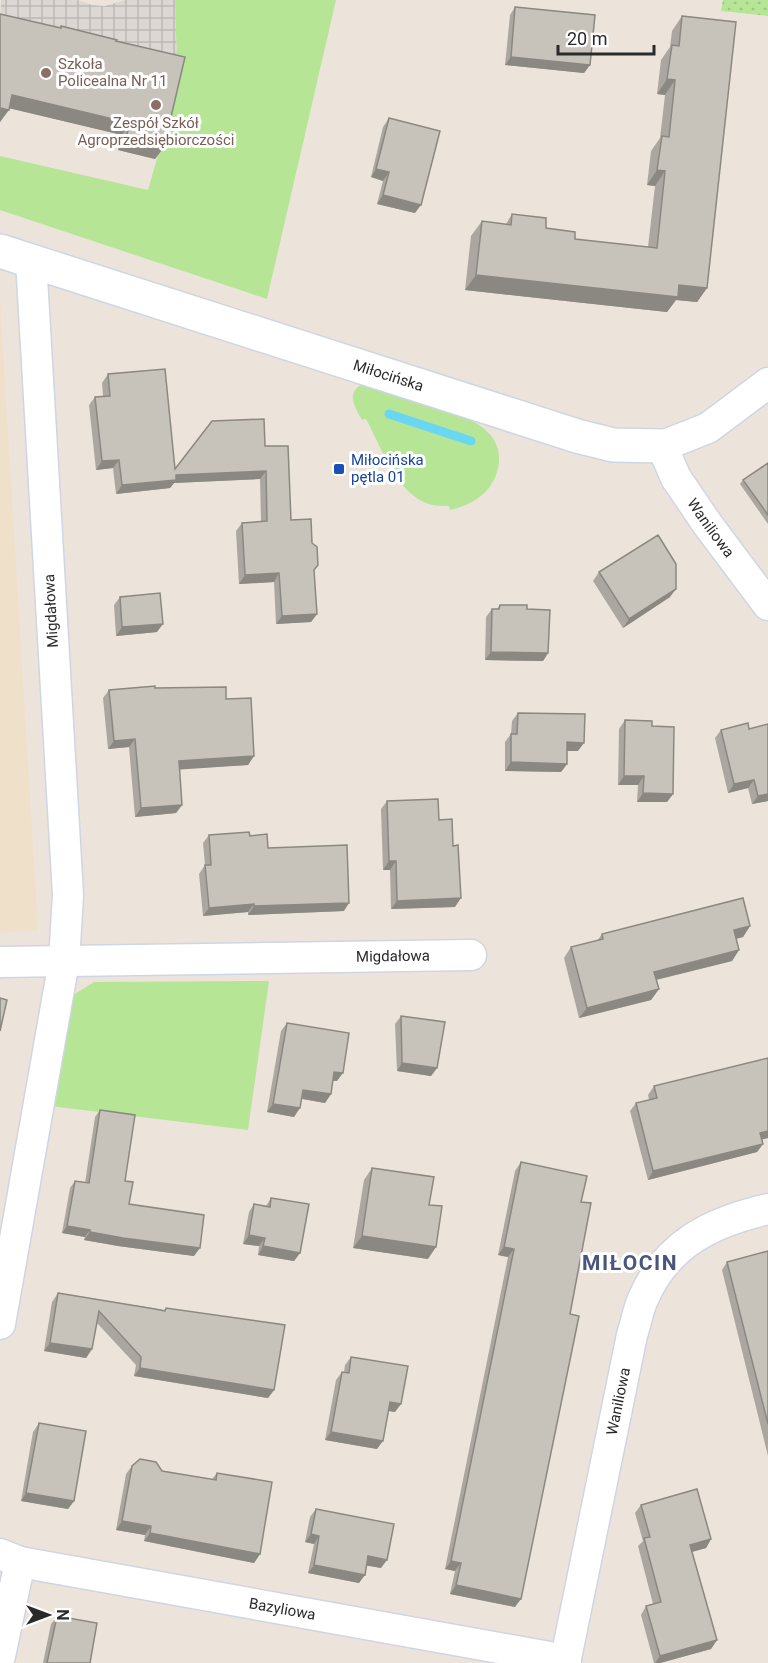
<svg xmlns="http://www.w3.org/2000/svg" width="768" height="1663" font-family="Roboto,sans-serif">
<defs>
<pattern id="park-dots" width="8" height="8" patternUnits="userSpaceOnUse" patternTransform="scale(1.5)"><rect width="8" height="8" fill="#b6e596"/><path d="M2 2h.1M6 6h.1" fill="none" stroke="#9dc581" stroke-width="1.8" stroke-linecap="round"/></pattern>
<pattern id="plaza-grid" width="8" height="8" patternUnits="userSpaceOnUse" patternTransform="scale(1.5)"><rect width="8" height="8" fill="#dcd7d2"/><path d="M0 4h8M4 0v8" fill="none" stroke="#bdb9b4"/></pattern>
</defs>
<rect width="100%" height="100%" fill="#ece4db"/>
<path fill="#efe0ca" d="M0,299L38,930L0,932Z"/>
<path fill="#b6e596" d="M175,0H336L267,299L0,210V156L148,190L156,162L177,68Z
M363,384C382,390 402,396 421,402C456,413 513,426 496,475C488,496 470,505 450,510L449,506C441,506 433,506 426,503C397,492 380,445 366,419L362,420C355,408 345,392 363,384Z
M269,981L248,1130L50,1106L70,997L94,982Z"/>
<path fill="url(#park-dots)" d="M723,0H768V16L721,11Z"/>
<path fill="url(#plaza-grid)" d="M1,0H78L92,5L105,6L125,0H175L177,69L0,28Z"/>
<g fill="none" stroke-linecap="round" stroke-linejoin="round">
<path stroke="#6ad7f2" stroke-width="9" d="M389,414L471,441"/>
<defs>
<g id="street">
<path id="s1" d="M768,383L708,428L662,446L676,478L708,525L768,605"/>
<path id="s2" d="M0,962L471,955"/>
<path d="M0,1324L64,961L68,895L31,260"/>
<path id="s3" d="M0,1554L20,1562L566,1660"/>
<path d="M0,1656L20,1562"/>
<path id="s4" d="M565,1663L632,1335C636,1323 638,1310 643,1299C667,1243 712,1222 768,1209"/>
</g>
<g id="secondary">
<path id="s5" d="M0,251L577,436L613,445L662,446"/>
</g>
</defs>
<use href="#street" stroke="#d0d5e3" stroke-width="33"/>
<use href="#secondary" stroke="#d0d5e3" stroke-width="36"/>
<use href="#street" stroke="#fff" stroke-width="30"/>
<use href="#secondary" stroke="#fff" stroke-width="33"/>
</g>
<path fill="#aba7a0" d="M515,7L590,65L584,73L505,65L510,15Z
M0,14L60,28L61,26L116,41L164,147L155,159L118,150L122,135L9,108L0,122Z
M682,16L707,288L697,302L676,300L667,312L465,290L471,236L482,221L506,224L512,214L546,228L575,239L648,247L655,186L647,185L651,151L660,138L665,95L657,94L661,60L670,47L672,31Z
M389,118L415,213L377,204L383,181L371,177L383,127Z
M108,374L175,469L265,446L291,520L314,571L317,614L311,622L276,624L274,582L239,584L236,531L242,523L261,522L260,479L174,483L170,488L116,494L113,468L96,470L89,405L95,397L103,396L102,383Z
M768,463V524L740,484L743,480Z
M599,572L670,597L623,628L593,581Z
M120,597L157,632L116,636L114,605Z
M500,605L527,609L548,653L543,661L485,660L486,617L492,609H497Z
M155,688L226,699L254,756L248,765L179,769L182,805L176,813L135,817L129,747L108,749L103,698L109,690Z
M518,713L578,751H567V764L561,772L505,771V742L511,734L512,721Z
M625,720L652,726L673,794L667,802H637L638,785H618L619,729Z
M768,724V801L752,804L748,788L728,793L715,738L721,730L749,729Z
M387,801L439,820L455,907L391,909L390,870H383L381,809Z
M209,835L250,836L268,848L344,911L248,915V912L203,916L199,874L205,865L203,843Z
M750,926L743,937L736,939L739,950L732,961L656,980L659,989L651,1000L579,1018L564,958L571,947L597,941L602,934Z
M401,1016L437,1068L431,1076L397,1071L395,1024Z
M287,1023L337,1081H333L331,1094L325,1103L302,1099L294,1117L267,1112L281,1031Z
M768,1058V1138L762,1139L763,1144L757,1152L648,1180L630,1111L636,1103L649,1100L648,1095L654,1086Z
M100,1110L125,1181L129,1204L194,1256L118,1246L84,1240L85,1237L62,1233L70,1188L75,1181L85,1183L95,1117Z
M521,1162L581,1202L570,1314L515,1607L450,1594L455,1571L445,1569L508,1257L498,1255L515,1171Z
M372,1168L429,1205L428,1259L353,1248L364,1180Z
M271,1198L300,1253L294,1261L258,1255L259,1246L243,1244L249,1212L254,1204L266,1206Z
M768,1251V1456L722,1270L727,1262Z
M58,1293L164,1310L166,1308L274,1390L268,1398L134,1376L136,1365L97,1323L92,1349L86,1358L44,1351L52,1302Z
M351,1357L395,1412L388,1411L377,1449L325,1440L336,1380L342,1372H344L345,1365Z
M39,1423L74,1501L68,1509L21,1501L33,1432Z
M132,1466L212,1479L217,1473L260,1554L254,1563L144,1541L145,1535L116,1530L126,1474Z
M641,1505L711,1539L706,1548L692,1552L717,1640L711,1649L660,1663H654L641,1615L646,1606L653,1604L638,1546L643,1541L635,1513Z
M316,1509L381,1568L367,1565L359,1583L308,1573L314,1544L305,1542L310,1517Z
M57,1616L90,1663H43L51,1624Z"/>
<path fill="#8b8882" d="M511,57L590,65L584,73L505,65Z
M667,79L675,80L665,95L657,94Z
M12,95L130,123L122,135L4,107Z
M0,108L9,110L0,122Z
M126,138L164,147L155,159L118,150Z
M376,169L389,172L383,181L371,177Z
M657,170L665,171L655,186L647,185Z
M383,195L421,205L415,213L377,204Z
M476,275L679,285L707,288L697,302L676,300L667,312L465,290Z
M119,460L113,468L96,470L102,461Z
M266,471L260,479L174,483L170,488L116,494L122,485L176,475Z
M279,573L274,582L239,584L245,575Z
M676,589L670,597L623,628L629,619Z
M317,614L311,622L276,624L282,616Z
M163,624L157,632L116,636L122,627Z
M491,652L548,653L543,661L485,660Z
M135,739L129,747L108,749L114,741Z
M567,742L584,743L578,751H561Z
M254,756L248,765L173,770L179,761Z
M511,762L567,764L561,772L505,771Z
M624,776H644L638,785H618Z
M754,780L748,788L728,793L734,784Z
M643,793L673,794L667,802H637Z
M768,794V801L752,804L758,796Z
M182,805L176,813L135,817L141,808Z
M389,861H396L390,870H383Z
M461,898L455,907L391,909L397,901Z
M349,903L344,911L248,915L254,906Z
M254,904L248,912L203,916L209,908Z
M750,926L743,937L726,941L734,930Z
M739,950L732,961L647,982L654,972Z
M659,989L651,1000L579,1018L587,1008Z
M402,1063L437,1068L431,1076L397,1071Z
M334,1072L343,1073L337,1081L328,1080Z
M303,1090L331,1094L325,1103L298,1098Z
M273,1104L300,1108L294,1117L267,1112Z
M768,1131V1138L755,1141L760,1133Z
M763,1144L757,1152L648,1180L653,1171Z
M67,1226L90,1230L85,1237L62,1233Z
M90,1232L200,1248L194,1256L118,1246L84,1240Z
M249,1235L265,1238L259,1246L243,1244Z
M362,1236L436,1247L428,1259L353,1248Z
M263,1246L300,1253L294,1261L258,1255Z
M504,1247L514,1249L508,1257L498,1255Z
M50,1343L92,1349L86,1358L44,1351Z
M140,1368L274,1390L268,1398L134,1376Z
M390,1402L401,1404L395,1412L384,1410Z
M331,1432L383,1441L377,1449L325,1440Z
M26,1493L74,1501L68,1509L21,1501Z
M122,1521L151,1526L145,1535L116,1530Z
M150,1533L260,1554L254,1563L144,1541Z
M311,1534L319,1536L314,1544L305,1542Z
M711,1539L706,1548L684,1554L690,1545Z
M368,1556L387,1560L381,1568L363,1565Z
M451,1561L461,1563L455,1571L445,1569Z
M314,1565L365,1575L359,1583L308,1573Z
M456,1585L521,1599L515,1607L450,1594Z
M717,1640L711,1649L660,1663H655L660,1656Z"/>
<path fill="#c7c2ba" stroke="#8b8882" stroke-width="1.5" d="M515,7L595,15L590,65L511,57Z
M0,14L61,28V26L117,40L116,41L185,57L164,147L126,138L130,123L12,95L9,110L0,108Z
M682,16L736,22L707,288L679,285L678,297L476,275L482,221L511,225L512,214L546,218V228L575,232V239L657,248L665,171L657,170L662,136L669,137L675,80L667,79L672,45L679,46Z
M389,118L440,131L421,205L383,195L389,172L376,169Z
M165,369L175,469L212,421L264,419L265,446H288L291,520L311,519L312,543L317,547L318,565L314,570L317,614L282,616L279,573L245,575L242,523L267,521L266,471L176,475V480L122,485L119,460L102,461L95,397L110,396L108,374Z
M768,463V515L743,480Z
M658,535L676,564V589L629,619L599,572Z
M160,593L163,624L122,627L120,597Z
M500,605H527V609L550,610L548,653L491,652L492,609H499Z
M155,686V688L226,687V699L251,698L254,756L179,761L182,805L141,808L135,739L114,741L109,690Z
M518,713L585,714L584,743L567,742V764L511,762V734H517Z
M625,720L652,721V726L674,727L673,794L643,793L644,776H624Z
M748,723L749,729L768,724V794L758,796L754,780L734,784L721,730Z
M438,799L439,820L452,819L453,846L458,845L461,898L397,901L396,861H389L387,801Z
M249,832L250,836L267,834L268,848L347,845L349,903L254,906V904L209,908L205,865H211L209,835Z
M743,898L750,926L734,930L739,950L654,972L659,989L587,1008L571,947L603,939L602,934Z
M0,998L7,1000L0,1031Z
M401,1016L445,1022L437,1068L402,1063Z
M287,1023L349,1033L343,1073L334,1072L331,1094L303,1090L300,1108L273,1104Z
M768,1058V1131L760,1133L763,1144L653,1171L636,1103L657,1098L654,1086Z
M100,1110L135,1115L125,1181L133,1182L129,1204L204,1215L200,1248L123,1238L90,1232V1230L67,1226L75,1181L89,1183Z
M521,1162L587,1176L581,1202L591,1203L570,1314L579,1316L521,1599L456,1585L461,1563L451,1561L514,1249L504,1247Z
M372,1168L434,1177L429,1205L442,1206L436,1247L362,1236Z
M271,1198L309,1204L300,1253L263,1246L265,1238L249,1235L254,1204L270,1207Z
M768,1251V1424L727,1262Z
M58,1293L155,1309L165,1311L166,1308L285,1325L274,1390L140,1368L141,1357L99,1311L92,1349L50,1343Z
M351,1357L408,1366L401,1404L390,1402L383,1441L331,1432L342,1372L349,1373Z
M39,1423L86,1431L74,1501L26,1493Z
M140,1459L156,1462L162,1471L216,1480L217,1473L272,1482L260,1554L150,1533L151,1526L122,1521L132,1466Z
M697,1489L711,1539L690,1545L717,1640L660,1656L646,1606L661,1602L644,1538L650,1537L641,1505Z
M316,1509L394,1524L387,1560L368,1556L365,1575L314,1565L319,1536L311,1534Z
M57,1616L97,1623L90,1663H47Z"/>
<g fill="#8d6e63" stroke="#fff" stroke-width="2">
<circle cx="46" cy="73" r="6"/>
<circle cx="156" cy="105" r="6"/>
</g>
<rect fill="#1a4fb4" stroke="#fff" stroke-width="2" x="333" y="463" width="12" height="12" rx="3"/>
<g text-anchor="middle" dominant-baseline="central" stroke-width="6" stroke-linejoin="round" paint-order="stroke">
<g font-size="15" fill="#785e54" stroke="#fff" text-anchor="start">
<text x="58" y="64">Szkoła<tspan x="58" dy="17">Policealna Nr 11</tspan></text>
<text x="156" y="123" text-anchor="middle">Zespół Szkół<tspan x="156" dy="17">Agroprzedsiębiorczości</tspan></text>
</g>
<g font-size="15" fill="#2a2a2a" stroke="#fff">
<text stroke="none"><textPath href="#s5" startOffset="408">Miłocińska</textPath></text>
<text stroke="none"><textPath href="#s1" startOffset="220">Waniliowa</textPath></text>
<text transform="translate(51 611) rotate(-93)">Migdałowa</text>
<text stroke="none"><textPath href="#s2" startOffset="393">Migdałowa</textPath></text>
<text stroke="none"><textPath href="#s4" startOffset="267">Waniliowa</textPath></text>
<text stroke="none"><textPath href="#s3" startOffset="288">Bazyliowa</textPath></text>
</g>
<g font-size="15" fill="#164399" stroke="#fff" text-anchor="start">
<text x="351" y="460">Miłocińska<tspan x="351" dy="17">pętla 01</tspan></text>
</g>
<g font-size="21" font-weight="bold" letter-spacing="1.5" fill="#49557c" stroke="#fff">
<text x="630" y="1263">MIŁOCIN</text>
</g>
</g>
<g transform="translate(48 1615) rotate(90)" stroke="#ffffff" stroke-width="4.5" paint-order="stroke">
<path d="M0-4.5L10 22L0 15L-10 22Z" fill="#2a2a2a"/>
<text y="-9" font-size="16" font-weight="bold" text-anchor="middle" fill="#2a2a2a">N</text>
</g>
<path d="M558 45v9h96v-9" fill="none" stroke="#2a2a2a" stroke-width="3"/>
<text x="567" y="45" font-size="18" fill="#2a2a2a" stroke="#ffffff" stroke-width="4.5" paint-order="stroke">20 m</text>
</svg>
